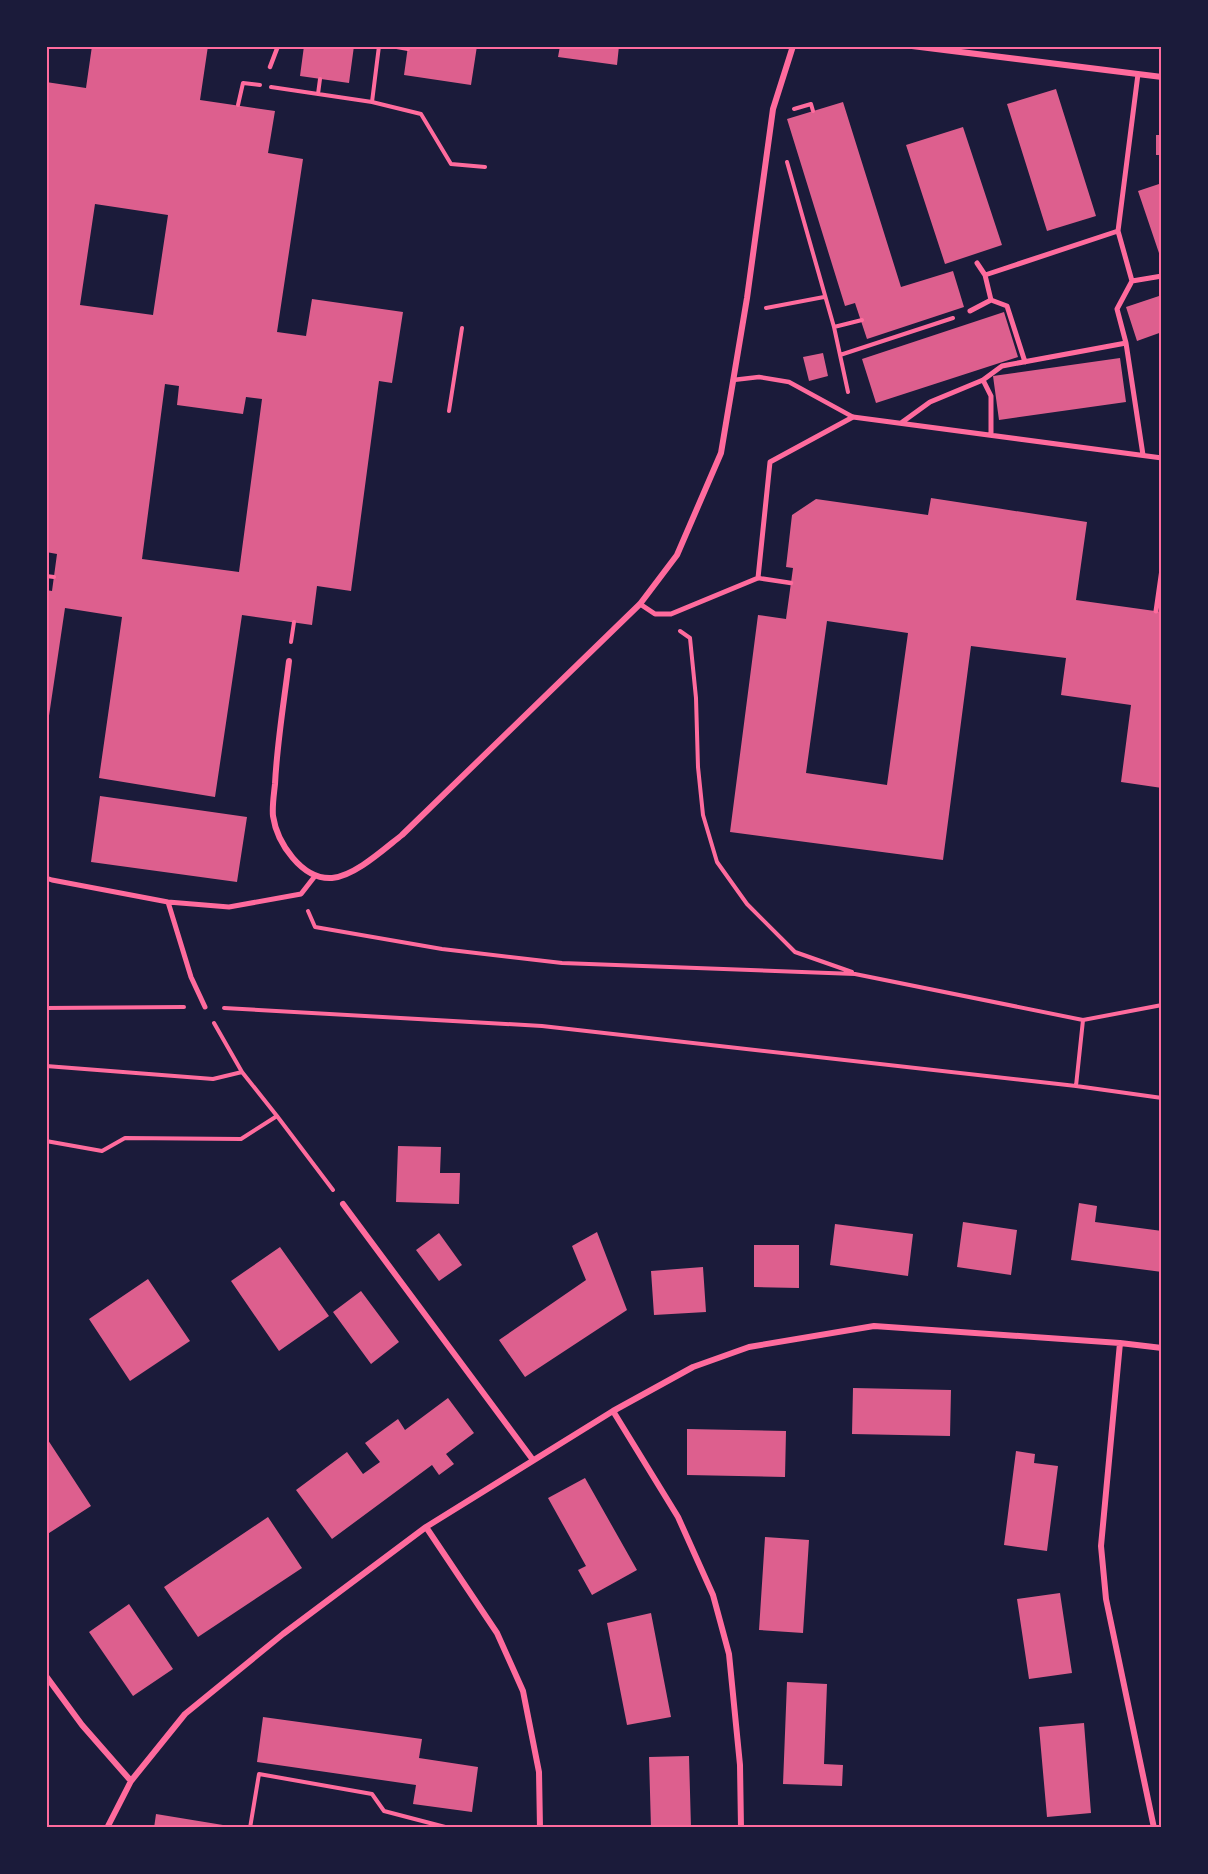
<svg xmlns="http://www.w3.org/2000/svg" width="1208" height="1874" font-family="Mulish,sans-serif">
<rect width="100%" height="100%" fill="#1b1b3a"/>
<path fill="#dd5f8e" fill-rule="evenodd" d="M92,46H208L200,100L275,111L268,153L303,159L277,332L306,336L312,299L403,312L392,383L379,381L351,591L317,586L312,625L242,615L215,797L99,778L122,617L65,608L46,736V590L52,591L57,554L46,552V82L86,88ZM95,204L168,215L153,315L80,305ZM165,384L179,386L177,405L243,414L246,397L262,399L239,572L142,559Z
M304,46H354L349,83L300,76Z
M408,46H477L471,85L404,75Z
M560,46H619L617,65L558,57Z
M1056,89L1096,216L1047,231L1007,104Z
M843,102L901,287L953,271L964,307L867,339L855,303L845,306L787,119Z
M963,127L1002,245L945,264L906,145Z
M1156,135H1162V155H1156Z
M1162,183V259H1161L1138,191Z
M1162,295V332L1137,341L1126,307Z
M1004,312L1018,357L876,403L862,359Z
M823,353L828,376L809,381L803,357Z
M1120,358L1126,402L999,420L993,376Z
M931,498L1087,522L1076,600L1162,612V788L1121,782L1131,705L1061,695L1066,658L971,646L943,860L730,832L758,615L786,619L793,568L786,567L792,515L816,499L928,515ZM827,621L908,633L887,785L806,773Z
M100,796L247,817L237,882L91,862Z
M398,1146L441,1147L440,1173H460L459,1204L396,1202Z
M1079,1203L1097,1206L1095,1222L1162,1231V1272L1071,1260Z
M963,1222L1017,1230L1011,1275L957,1267Z
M835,1224L913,1234L908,1276L830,1265Z
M597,1232L627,1310L525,1377L499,1340L586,1280L572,1246Z
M439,1233L462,1265L439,1281L416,1250Z
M754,1245H799V1288L754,1287Z
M280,1247L329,1316L279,1351L231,1281Z
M703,1267L706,1312L654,1315L651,1271Z
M148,1279L190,1341L130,1381L89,1319Z
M361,1291L399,1342L371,1364L333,1312Z
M853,1388L951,1390L950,1436L852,1434Z
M448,1398L474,1433L446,1454L454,1464L439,1475L432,1465L332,1539L296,1490L347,1452L363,1474L380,1462L365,1443L398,1419L405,1430Z
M687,1429L786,1431L785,1477L687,1475Z
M46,1437L91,1506L46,1535Z
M1016,1451L1035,1454L1034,1463L1058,1466L1047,1551L1004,1545Z
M585,1478L637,1570L592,1595L578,1570L586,1566L548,1498Z
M268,1517L302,1568L198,1637L164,1587Z
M765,1537L809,1540L803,1633L759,1630Z
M1060,1593L1072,1673L1029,1679L1017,1599Z
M129,1604L173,1669L133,1696L89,1632Z
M651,1613L671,1717L627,1725L607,1623Z
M787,1682L827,1684L824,1764L843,1765L842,1786L783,1784Z
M263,1717L422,1739L419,1758L478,1767L472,1812L413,1804L416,1785L257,1762Z
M1084,1723L1091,1813L1047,1817L1039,1727Z
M689,1756L691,1828H651L649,1757Z
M156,1814L229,1826V1828H154Z
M797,1825H837V1828H797Z"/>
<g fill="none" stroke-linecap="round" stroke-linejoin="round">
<path stroke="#ff6b9d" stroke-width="4" d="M391,46L408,49
M271,87L372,102L379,46
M318,94L320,79
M372,102L421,114L451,164L485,167
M238,105L243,83L260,85
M794,109L811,104L813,111
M787,162L834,327L848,392
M766,308L824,297
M834,327L862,320
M840,355L953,318
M449,411L462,328
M46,576L54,577
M680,631L690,638L696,698L698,767L703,815L717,862L747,904L795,952L852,972
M291,642L294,622
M308,911L315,927L442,949L562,963L855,974L1083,1020L1162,1005
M46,1008L184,1007
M224,1008L542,1026L1076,1086L1162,1098
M214,1023L242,1072L277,1116L333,1190
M46,1066L213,1079L242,1072
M1076,1086L1083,1020
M46,1141L102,1151L125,1138L241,1139L277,1116
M250,1828L259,1774L372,1794L384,1811L449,1828"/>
<path stroke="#ff6b9d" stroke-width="4.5" d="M270,67L278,46
M733,380L759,377L789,382L853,417
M758,578L791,583"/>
<path stroke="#ff6b9d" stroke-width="5" d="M1138,74L1118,231L1132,281L1117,309L1126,343L1143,455
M977,263L985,275
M1132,281L1162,276
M970,311L991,300
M1025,362L1007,306L991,300L985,275L1118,231
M983,380L991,396V435
M901,423L930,402L983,380L1002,366L1126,343
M640,604L655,614H671L758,578L770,462L853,417L1162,458
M1156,611L1162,569
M46,878L52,880L168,902L229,907L301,894L315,876
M168,902L191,977L205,1007"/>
<path stroke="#ff6b9d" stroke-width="6" d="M912,46L1162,77
M289,661C284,702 277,743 275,784C274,794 272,806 273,816C277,843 302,880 332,878C355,876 384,849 402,835L640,604L677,555L721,453L747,298L773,109L793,46
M343,1204L533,1460
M1120,1343L1101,1546L1106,1599L1154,1828
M613,1411L678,1517L713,1595L729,1654L740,1765L741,1828
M426,1527L497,1633L523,1691L539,1772L540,1828
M46,1676L82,1725L131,1781
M107,1828L131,1781L185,1714L283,1634L426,1527L613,1411L693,1367L749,1347L874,1326L1120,1343L1162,1348"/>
</g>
<rect width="1208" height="1874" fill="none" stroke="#1b1b3a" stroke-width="96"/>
<rect x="48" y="48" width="1112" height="1778" fill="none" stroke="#ff6b9d" stroke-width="2"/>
</svg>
